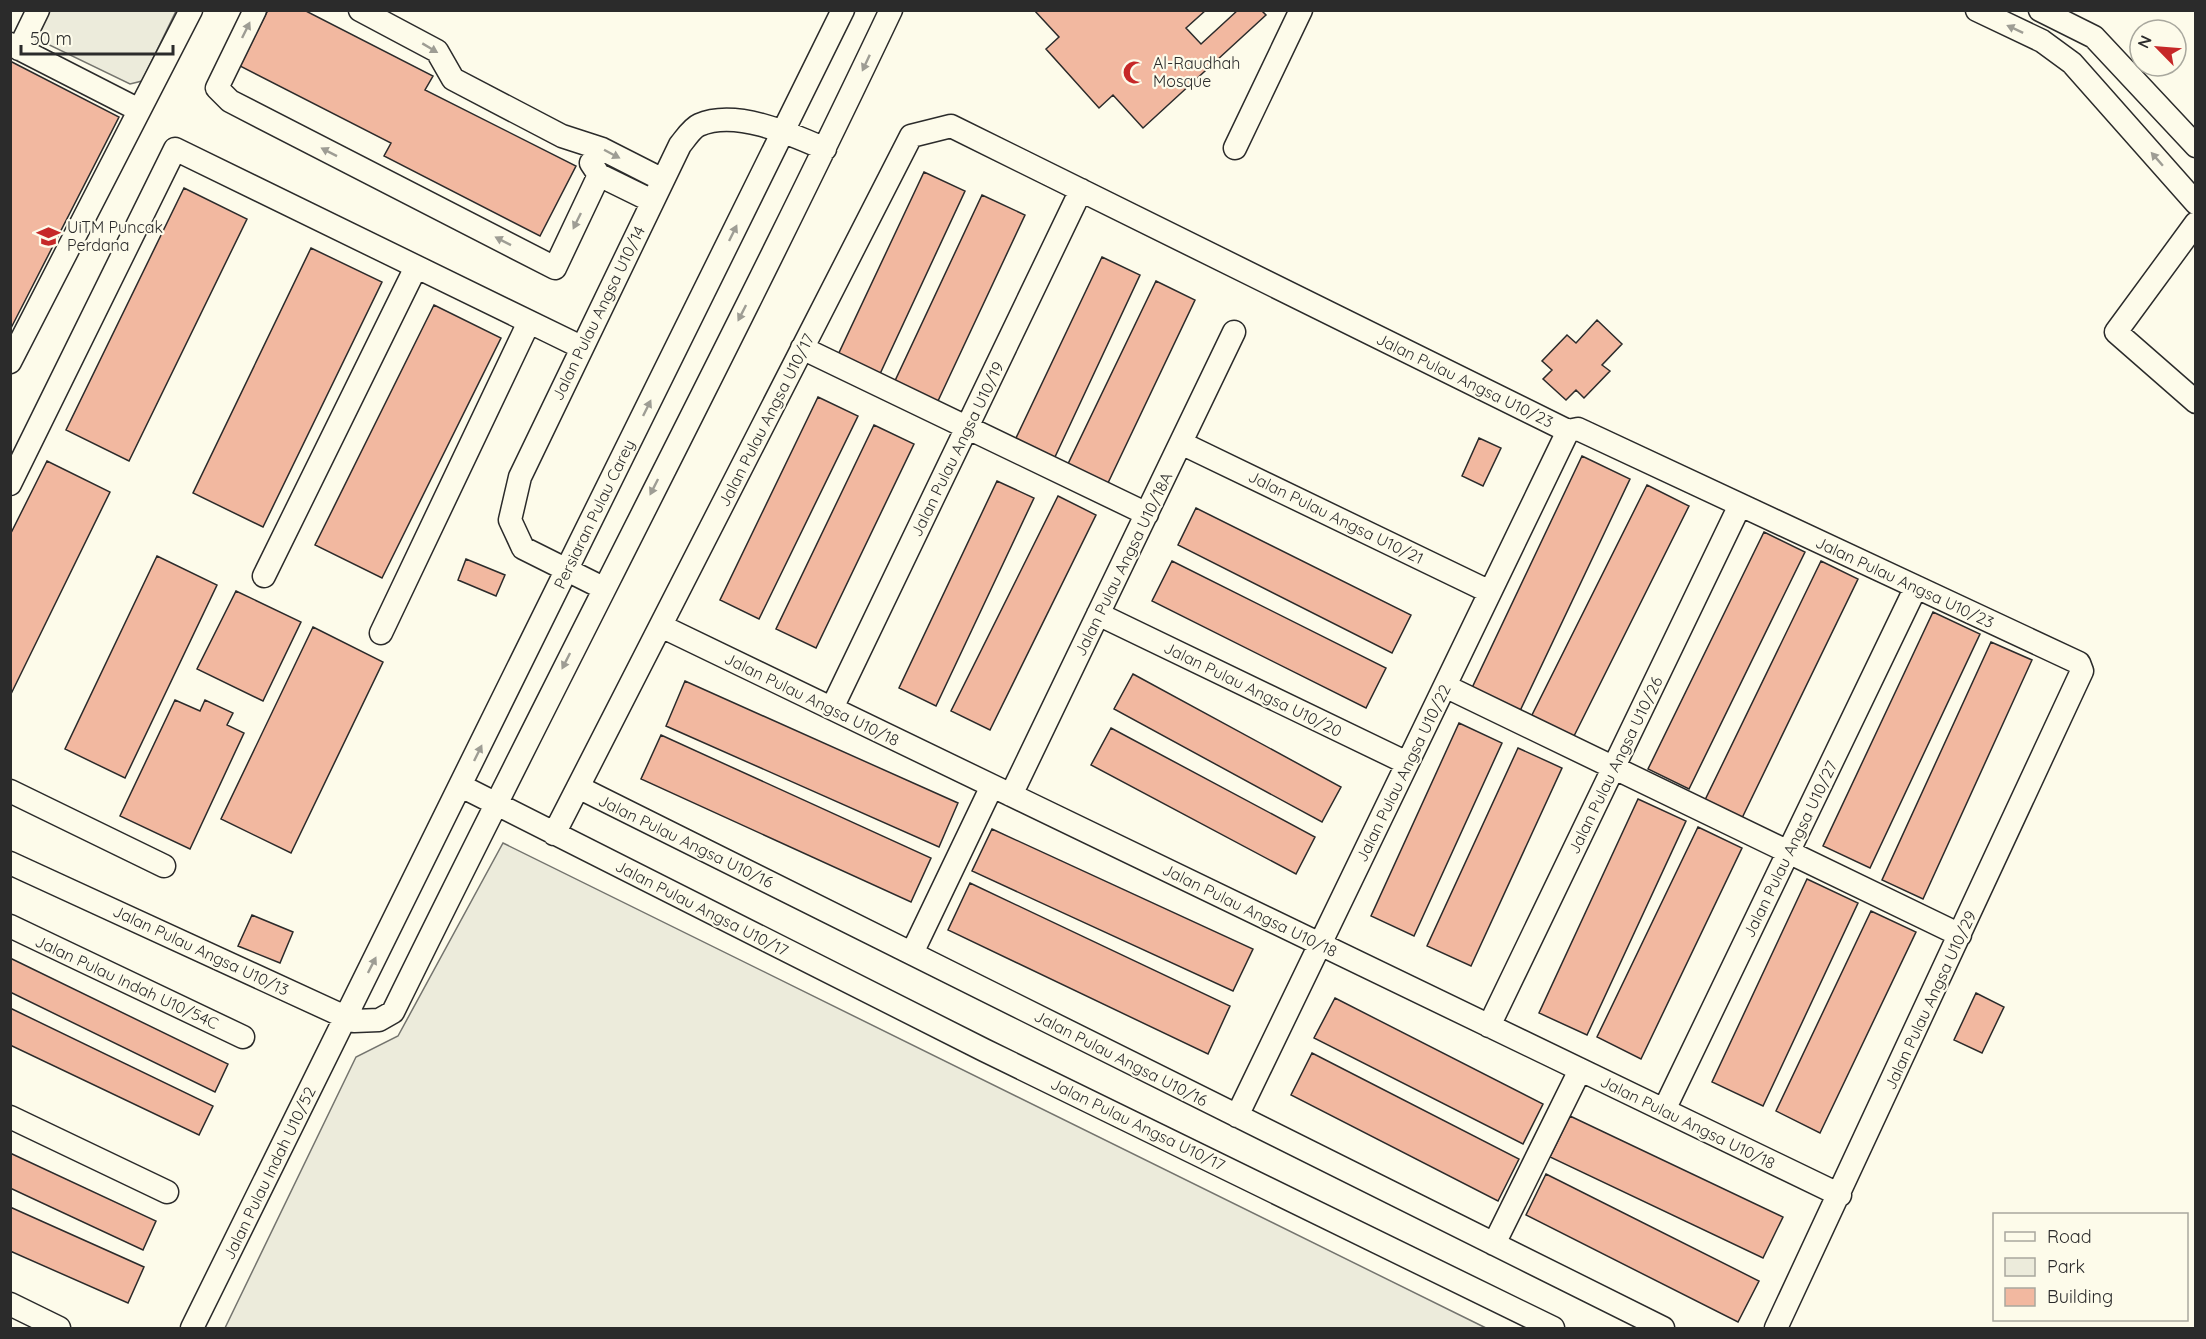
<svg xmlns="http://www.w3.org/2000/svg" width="2206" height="1339" font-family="Quicksand,sans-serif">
<rect width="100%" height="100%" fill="#fdfbea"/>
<path fill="#ecebdb" stroke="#74746e" stroke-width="1.5" d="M49,11H176L142,81L130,84L39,40L36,35Z
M503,843L1486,1328H225L356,1057L398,1036Z"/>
<path fill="#f2b8a0" stroke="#2b2b2b" stroke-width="1.5" d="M268,10H304L433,76L425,90L576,166L540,236L384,156L391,143L240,66Z
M1034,10H1206L1186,28L1201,44L1238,10H1261L1266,15L1143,128L1113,95L1099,108L1046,49L1059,37Z
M10,61L119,117L10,330Z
M924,172L965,191L879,376L837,357Z
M184,188L247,219L129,461L66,430Z
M982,195L1025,215L937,403L894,383Z
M311,248L382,282L263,527L193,493Z
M1102,257L1140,275L1054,459L1015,440Z
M1156,281L1195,300L1107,485L1067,466Z
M434,305L501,338L382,578L315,545Z
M1597,320L1622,344L1602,365L1610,371L1584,398L1576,390L1566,400L1543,379L1552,370L1542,361L1567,335L1576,343Z
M818,397L858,416L759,619L720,600Z
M874,425L914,444L816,648L776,629Z
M1479,438L1501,448L1483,486L1462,476Z
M1582,456L1630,479L1519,713L1471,690Z
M47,461L110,492L10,696V535Z
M997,481L1034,498L936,706L899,688Z
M1647,485L1689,506L1572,740L1530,719Z
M1058,496L1096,515L990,730L951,711Z
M1196,508L1411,615L1392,653L1178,545Z
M1764,532L1805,552L1689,789L1648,769Z
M157,556L217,585L125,778L65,749Z
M466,559L505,575L496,596L458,580Z
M1172,561L1386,668L1366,708L1152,601Z
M1821,561L1858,579L1742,818L1705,800Z
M236,591L301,622L263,701L197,669Z
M1933,612L1980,634L1870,868L1823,846Z
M313,627L383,662L291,853L221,819Z
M1991,642L2032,660L1923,899L1882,880Z
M1133,674L1341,787L1322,822L1114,709Z
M685,681L958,803L939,847L666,726Z
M175,700L200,711L205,700L233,713L227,725L244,733L190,849L120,816Z
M1459,723L1502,743L1414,936L1371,916Z
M1111,728L1315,837L1296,874L1091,765Z
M661,735L931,858L911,902L641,779Z
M1518,748L1562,768L1471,966L1427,946Z
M1638,799L1686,821L1587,1035L1539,1013Z
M1698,827L1742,848L1641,1059L1597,1037Z
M992,829L1253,949L1233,991L972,871Z
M1807,879L1858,903L1763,1106L1712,1082Z
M970,883L1230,1006L1208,1054L948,930Z
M1871,911L1916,932L1820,1133L1776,1111Z
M252,915L293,932L280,963L238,946Z
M10,958L228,1064L215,1092L10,992Z
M1976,993L2004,1007L1982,1053L1954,1040Z
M1335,998L1543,1104L1523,1144L1314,1038Z
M10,1008L213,1106L199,1135L10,1045Z
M1312,1053L1519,1159L1498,1201L1291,1095Z
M1570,1116L1783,1217L1763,1258L1550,1157Z
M10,1153L156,1221L143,1250L10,1188Z
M1546,1174L1759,1281L1738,1322L1526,1215Z
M10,1207L144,1267L128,1303L10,1251Z"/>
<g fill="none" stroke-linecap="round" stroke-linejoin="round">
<defs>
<path id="minor" d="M255,10L217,88L230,101L555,268L599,175
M360,10L437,51L453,79L562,136L602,149L663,180
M1977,10L2042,41L2072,63L2196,203
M2040,10L2094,37L2196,146
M10,44L139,110
M19,49L38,10
M1235,148L1301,10
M591,163L599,175L652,201
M2196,223L2116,332L2196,402
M802,348L1147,514
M10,362L191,10
M1181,443L1490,592
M10,484L175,149L581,347
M264,576L416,267
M603,588L523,548L510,520L520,477L680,145C685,139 692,128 699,125C736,109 791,134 825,149
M1098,614L1407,763
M661,626L1840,1195
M381,633L529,322
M1445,686L1960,935
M832,708L1081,190
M461,786L984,1050L1553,1328
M578,787L1663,1328
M10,791L164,866
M1011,795L1234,332
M554,834L911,136L951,126L1568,431L1578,429L2079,663L2082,671L1776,1328
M10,863L354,1021L379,1020L393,1012C557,677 731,347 891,10
M10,926L243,1037
M912,953L992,786
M1489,1026L1740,505
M1664,1110L1916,587
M1237,1116L1568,431
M10,1117L167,1192
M1494,1244L1580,1070
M10,1304L59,1328
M192,1328L843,10"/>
</defs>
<use href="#minor" stroke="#2b2b2b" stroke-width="25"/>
<use href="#minor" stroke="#fdfbea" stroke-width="22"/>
</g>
<defs><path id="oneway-solid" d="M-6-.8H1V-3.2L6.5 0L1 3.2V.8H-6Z" transform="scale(1.5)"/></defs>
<g fill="#9e9d94">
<use href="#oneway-solid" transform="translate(2015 29) rotate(-155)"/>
<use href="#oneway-solid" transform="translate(246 30) rotate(-64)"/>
<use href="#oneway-solid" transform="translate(430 48) rotate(31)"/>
<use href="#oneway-solid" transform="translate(866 63) rotate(115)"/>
<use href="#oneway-solid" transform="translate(329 152) rotate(-153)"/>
<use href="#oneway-solid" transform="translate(612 154) rotate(28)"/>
<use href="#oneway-solid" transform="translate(2157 159) rotate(-131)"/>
<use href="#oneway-solid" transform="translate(577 221) rotate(116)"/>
<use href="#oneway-solid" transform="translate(733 233) rotate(-64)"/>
<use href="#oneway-solid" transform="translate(503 241) rotate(-153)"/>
<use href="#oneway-solid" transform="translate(742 313) rotate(117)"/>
<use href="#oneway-solid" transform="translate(647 408) rotate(-64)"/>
<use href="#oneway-solid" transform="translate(654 487) rotate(117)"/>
<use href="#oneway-solid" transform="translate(566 661) rotate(117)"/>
<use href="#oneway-solid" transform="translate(478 753) rotate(-64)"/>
<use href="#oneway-solid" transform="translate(372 965) rotate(-63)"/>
</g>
<defs>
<symbol id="mosque-bare" viewBox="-9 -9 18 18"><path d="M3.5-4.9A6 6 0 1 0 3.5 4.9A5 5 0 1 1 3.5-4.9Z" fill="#c62828" stroke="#fdfbea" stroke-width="2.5" paint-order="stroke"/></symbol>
<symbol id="university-bare" viewBox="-9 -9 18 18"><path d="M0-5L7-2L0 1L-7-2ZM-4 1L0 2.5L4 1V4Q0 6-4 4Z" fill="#c62828" stroke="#fdfbea" stroke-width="2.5" paint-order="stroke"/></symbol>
</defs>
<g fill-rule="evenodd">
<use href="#mosque-bare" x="1118" y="56" width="33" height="33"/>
<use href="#university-bare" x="32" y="220" width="33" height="33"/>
</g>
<g text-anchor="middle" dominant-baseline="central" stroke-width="4.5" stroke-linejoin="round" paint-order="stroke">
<g font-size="16" fill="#2b2b2b" stroke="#fdfbea" text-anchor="start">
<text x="1153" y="63">Al-Raudhah<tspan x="1153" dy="18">Mosque</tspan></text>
<text x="67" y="227">UiTM Puncak<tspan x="67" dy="18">Perdana</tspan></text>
</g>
<g font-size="16" fill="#2b2b2b" stroke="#fdfbea">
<text transform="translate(598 313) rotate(-64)">Jalan Pulau Angsa U10/14</text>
<text transform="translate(1465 380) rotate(26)">Jalan Pulau Angsa U10/23</text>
<text transform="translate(766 420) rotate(-63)">Jalan Pulau Angsa U10/17</text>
<text transform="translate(957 449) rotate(-64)">Jalan Pulau Angsa U10/19</text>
<text transform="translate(594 514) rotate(-64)">Persiaran Pulau Carey</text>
<text transform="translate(1336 517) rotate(26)">Jalan Pulau Angsa U10/21</text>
<text transform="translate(1123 564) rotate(-64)">Jalan Pulau Angsa U10/18A</text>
<text transform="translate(1905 582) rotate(25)">Jalan Pulau Angsa U10/23</text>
<text transform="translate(1253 689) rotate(26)">Jalan Pulau Angsa U10/20</text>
<text transform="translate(812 699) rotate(26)">Jalan Pulau Angsa U10/18</text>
<text transform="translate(1615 765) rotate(-64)">Jalan Pulau Angsa U10/26</text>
<text transform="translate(1403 773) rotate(-64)">Jalan Pulau Angsa U10/22</text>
<text transform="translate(686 841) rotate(26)">Jalan Pulau Angsa U10/16</text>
<text transform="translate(1790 849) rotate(-64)">Jalan Pulau Angsa U10/27</text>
<text transform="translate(702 908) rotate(27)">Jalan Pulau Angsa U10/17</text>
<text transform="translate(1250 910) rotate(26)">Jalan Pulau Angsa U10/18</text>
<text transform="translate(201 950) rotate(25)">Jalan Pulau Angsa U10/13</text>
<text transform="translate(127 982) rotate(25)">Jalan Pulau Indah U10/54C</text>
<text transform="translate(1930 1000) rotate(-65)">Jalan Pulau Angsa U10/29</text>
<text transform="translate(1121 1058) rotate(27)">Jalan Pulau Angsa U10/16</text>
<text transform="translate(1688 1122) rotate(26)">Jalan Pulau Angsa U10/18</text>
<text transform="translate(1138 1124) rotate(26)">Jalan Pulau Angsa U10/17</text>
<text transform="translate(269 1173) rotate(-64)">Jalan Pulau Indah U10/52</text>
</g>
</g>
<rect width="2206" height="1339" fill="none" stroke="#2b2b2b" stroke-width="24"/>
<rect x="1993" y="1213" width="195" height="108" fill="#fdfbea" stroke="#a9a89e" stroke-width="1.5"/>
<rect x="2005" y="1232" width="30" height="9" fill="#fdfbea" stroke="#a9a89e" stroke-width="1.5"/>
<text x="2047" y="1243" font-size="18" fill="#2b2b2b">Road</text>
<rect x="2005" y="1258" width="30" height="18" fill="#ecebdb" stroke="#a9a89e" stroke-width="1.5"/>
<text x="2047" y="1273" font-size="18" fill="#2b2b2b">Park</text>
<rect x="2005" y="1288" width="30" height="18" fill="#f2b8a0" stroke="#a9a89e" stroke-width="1.5"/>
<text x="2047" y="1303" font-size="18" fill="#2b2b2b">Building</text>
<g transform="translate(2158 48) rotate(295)"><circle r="28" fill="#fdfbea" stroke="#a9a89e" stroke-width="1.5"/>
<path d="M0-4.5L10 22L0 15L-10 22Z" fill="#c62828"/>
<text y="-9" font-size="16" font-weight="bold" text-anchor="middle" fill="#2b2b2b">N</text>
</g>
<path d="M21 45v9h152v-9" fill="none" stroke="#2b2b2b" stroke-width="3"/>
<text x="30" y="45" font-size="18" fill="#2b2b2b" stroke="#fdfbea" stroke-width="4.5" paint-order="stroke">50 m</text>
</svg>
